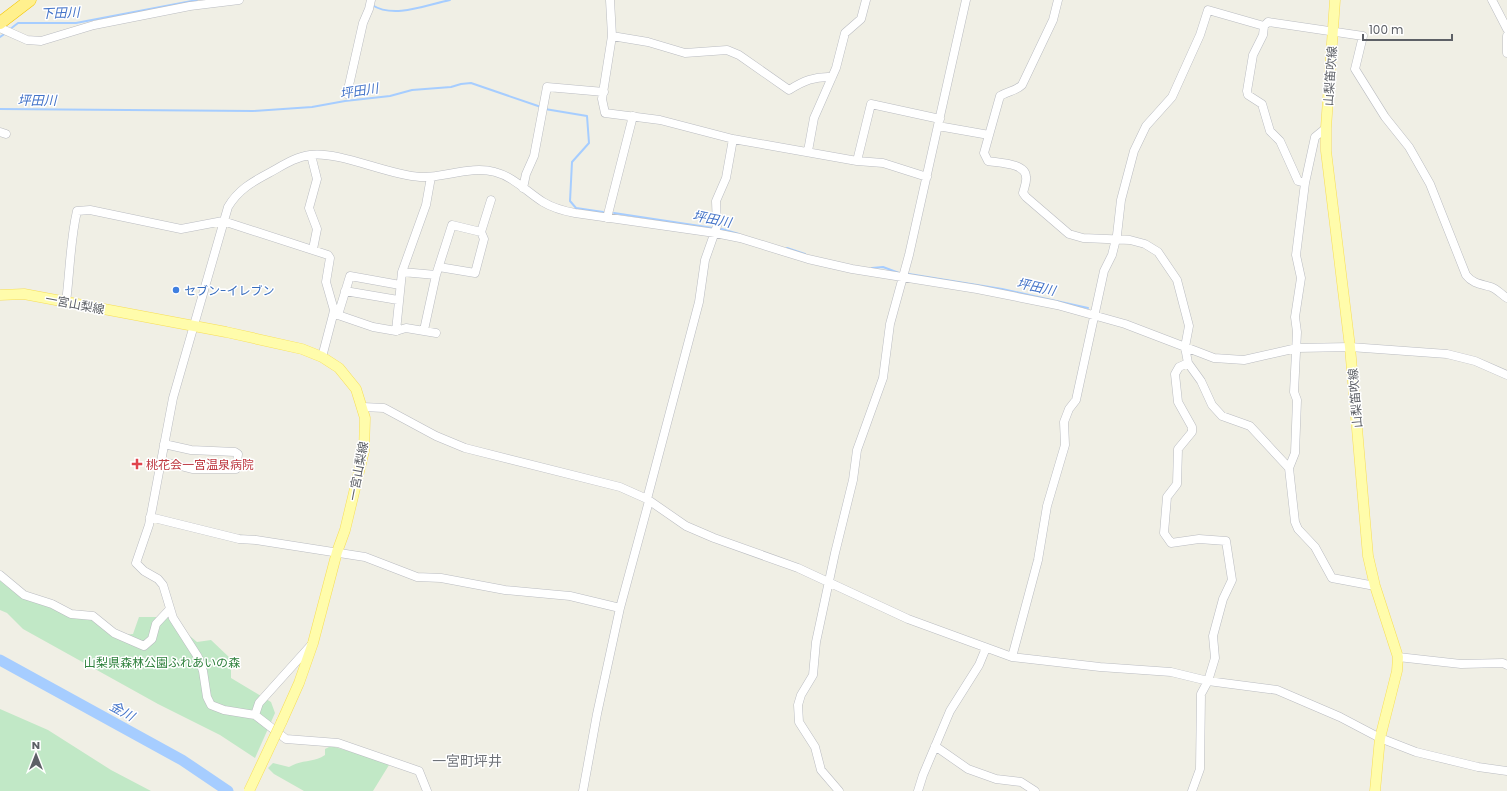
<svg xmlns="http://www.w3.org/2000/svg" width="1507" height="791" font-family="Poppins,'Noto Sans JP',sans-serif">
<rect width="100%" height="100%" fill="#f0efe5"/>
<path fill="#c1e8c6" d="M0,577L10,588L72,612L102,618L122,635L133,634L139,617H167L197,642L211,640L231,659V678L271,702L275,713L255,758L220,735L158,704L23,629L7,613L0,610Z
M0,709L48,730L111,770L151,791H0Z
M331,746L376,759L389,765L373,791H304L274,774L268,768L273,763L289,767C303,759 313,763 325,755V749Z"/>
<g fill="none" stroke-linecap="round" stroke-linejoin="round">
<path stroke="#a6cdff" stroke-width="2" d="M372,5C394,19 426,5 450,0
M9,30L18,23H76L197,0
M0,37L6,33
M0,109L253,111L312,107L345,101L390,96L412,90L451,87L461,84L471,83L541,107
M545,109L587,116L589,143L572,162L570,201L576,208L603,212
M614,213L713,228
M718,228L739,234
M787,248L805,254
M872,268L883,267L899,273
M909,274L1002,289L1088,308"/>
<path stroke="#a6cdff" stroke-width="11" d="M0,660L182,760L228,791"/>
<defs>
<path id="minor" d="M610,0L612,36L602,99L605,113L660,120L733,139L857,161L883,163L927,177
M1058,0L1053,20L1022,85C1016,91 1008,91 1000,96L984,153L988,161C998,163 1026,163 1026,177C1027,182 1024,188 1023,193L1026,197L1069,234L1083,238L1130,240L1145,244L1158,252L1177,280L1189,326L1185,347L1188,363L1201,381L1212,405L1222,416L1250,426L1289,468
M1492,0L1507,29
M1264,26L1263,35L1253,55L1247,91L1248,95L1262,104L1270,131L1280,141L1298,181L1305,183
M0,28L27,40L41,41L94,25L190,6L239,0
M612,36L648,42L685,53L727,50L739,55L789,90C803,81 815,76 832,77
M1507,36V53
M347,94L363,23L369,9L371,0
M938,126L989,135
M1326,128L1315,137L1305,183L1296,255L1301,278L1295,317L1297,332L1294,392L1297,400L1295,453L1289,468L1295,522L1298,529L1315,547L1332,578L1375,586
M0,132L6,134
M808,151L814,118L836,68L845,33L861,19L866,0
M311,155L317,179L309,208L317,229L313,249
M857,161L871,104L940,119
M523,188L526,174L534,156L547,87L604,92
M607,218L633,116
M439,267L475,273L484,239L481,232L491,200
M402,272L436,275
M345,291L398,300
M66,302C70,272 70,241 77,211L90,210L181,229L223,221L328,255L330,258L326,282L334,310L333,315
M338,315L350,276L400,285
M424,330L436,275L452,225L481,232
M396,331L402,272L426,205L431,177
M322,357L333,315H338L373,327L396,331L406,328L436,333
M1188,363L1179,367L1175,374L1178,402L1192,427V432L1178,449L1177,484L1167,497L1164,533L1171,543L1199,539L1226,541L1232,580L1223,599L1213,636L1215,658L1208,681L1201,694L1200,769L1192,791
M363,407L384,408L436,436L465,448L620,487L647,499L686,526L714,538L798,568L908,619L1012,657L1100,667L1171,672L1208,681L1277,690L1340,717L1380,738L1416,752L1478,767L1507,771
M161,461L192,469H236L238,454L235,452L191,450L164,444
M647,499L699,302L705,260L717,226L716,201L726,178L733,139
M150,517L239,539L256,540L365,557L417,577L441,578L505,590L570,596L620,608
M0,575L24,595L52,604L71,614L93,616L114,633L144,646L152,639L156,624L169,610
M1012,657L1038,560L1047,506L1065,445L1064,422L1069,409L1076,400L1104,271L1112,255L1117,235L1121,200L1134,151L1146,126L1172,97L1200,35L1208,10L1264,26L1268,22L1363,36L1355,69L1385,117L1409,147L1430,184L1466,275C1473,284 1481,284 1491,287C1497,289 1502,295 1507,298
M1398,657L1461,664L1503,663L1507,665
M255,715L259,703L313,643
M935,746L968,769L996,779L1021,782L1035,791
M427,791L419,771L338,743L286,739L255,715L224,710L211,705L207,697L203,671L198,657L173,618L163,585L158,579L144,571L136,563L149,525L173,398L228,207C238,190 252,182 269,173C282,166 295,157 310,155C340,151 387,175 420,177C445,178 471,165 495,172C514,177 527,192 543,202C553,208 564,211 575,213L715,233L740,238L808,259L852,269L977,289L1057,305L1125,324L1214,358L1244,360L1297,348L1350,347L1447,354L1475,361L1507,375
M583,791L597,714L620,608L649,501
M839,791L821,770L815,747L799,722L798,705L801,695L813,675L816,642L835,553L853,480L857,450L883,378L890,324L909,255L966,0
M918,791L923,775L950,711L979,665L986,648"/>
<path id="major" d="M1335,0L1326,128V151L1350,347L1368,556L1375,586L1398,657L1397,671L1380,738L1375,791
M0,295L24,294L226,332L302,349L322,357L339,368L356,389L365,418L364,451L345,530L337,552L313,643L299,683L282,721"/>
<path id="highway" d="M0,23L30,0"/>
</defs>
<use href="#minor" stroke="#babcc1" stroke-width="9"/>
<use href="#major" stroke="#f7de57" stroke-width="11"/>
<use href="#highway" stroke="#f5c600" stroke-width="13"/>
<use href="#minor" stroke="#fff" stroke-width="8"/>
<use href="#major" stroke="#fffcab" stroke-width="10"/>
<use href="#highway" stroke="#fff08d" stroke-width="12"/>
<defs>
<path id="major-bridge" d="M249,791L282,721"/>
</defs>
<use href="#major-bridge" stroke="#f7de57" stroke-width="11" stroke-linecap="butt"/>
<use href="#major-bridge" stroke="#fffcab" stroke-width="10"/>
</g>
<circle fill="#3f7fe0" stroke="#fff" stroke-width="1.5" cx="176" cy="290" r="4"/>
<path fill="#e0444e" stroke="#fff" stroke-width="1.5" d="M135 458h4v4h4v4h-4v4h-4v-4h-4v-4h4z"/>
<g text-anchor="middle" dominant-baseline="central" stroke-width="3" stroke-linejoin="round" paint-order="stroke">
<g font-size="12" fill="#5d6066" stroke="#fff">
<text transform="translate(1330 76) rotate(-86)">山梨笛吹線</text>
<text transform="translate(75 304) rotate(11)">一宮山梨線</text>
<text transform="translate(1355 398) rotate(-95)">山梨笛吹線</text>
<text transform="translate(358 471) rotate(-79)">一宮山梨線</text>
</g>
<g font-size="12" fill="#366cbe" stroke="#fff" text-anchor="start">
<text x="184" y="290">セブン-イレブン</text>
</g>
<g font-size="12" fill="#be3a42" stroke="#fff" text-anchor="start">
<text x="146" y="464">桃花会一宮温泉病院</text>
</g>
<g font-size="12" fill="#30823e" stroke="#fff">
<text x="162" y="662">山梨県森林公園ふれあいの森</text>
</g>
<g font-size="13" font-style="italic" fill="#4373c8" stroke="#fff">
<text transform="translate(60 13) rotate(-2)">下田川</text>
<text transform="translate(359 91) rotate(-9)">坪田川</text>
<text x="37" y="100">坪田川</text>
<text transform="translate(712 219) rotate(11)">坪田川</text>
<text transform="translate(1036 287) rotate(12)">坪田川</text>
<text transform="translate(122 711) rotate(29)">金川</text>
</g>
<g font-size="14" fill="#6e7278" stroke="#fff">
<text x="467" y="761">一宮町坪井</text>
</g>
</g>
<g transform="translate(36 755)" stroke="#ffffff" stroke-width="3" paint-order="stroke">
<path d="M0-3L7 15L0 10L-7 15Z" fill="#5d6066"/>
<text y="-6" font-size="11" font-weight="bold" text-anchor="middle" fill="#5d6066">N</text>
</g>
<path d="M1363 34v6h89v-6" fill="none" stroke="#5d6066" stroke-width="2"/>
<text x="1369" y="34" font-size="12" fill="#5d6066" stroke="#ffffff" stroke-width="3" paint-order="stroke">100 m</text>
</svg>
